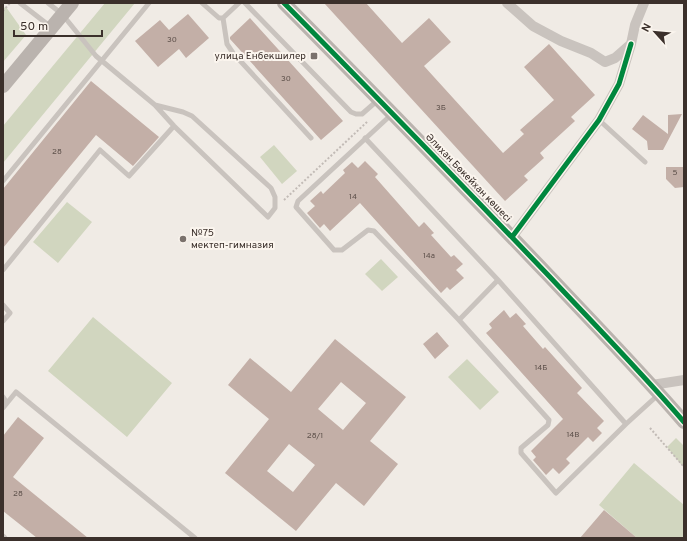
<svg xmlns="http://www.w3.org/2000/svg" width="687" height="541" font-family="Overpass,sans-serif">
<rect width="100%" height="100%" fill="#f0ebe5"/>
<path fill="#d1d6bf" d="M105,3H135L3,163V126Z
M6,7L26,35L3,62V8Z
M274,145L297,171L282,184L260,157Z
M67,202L92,222L58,263L33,242Z
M381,259L398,277L382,291L365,274Z
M93,317L172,383L127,437L48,371Z
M467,359L499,392L480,410L448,377Z
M676,438L684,446V468L667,447Z
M634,463L684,505V538H637L599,505Z"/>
<path fill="#c3afa7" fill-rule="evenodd" d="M324,3H366L402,43L429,18L451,42L424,66L503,153L524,134L520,130L554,100L524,67L549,44L595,95L571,117L575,121L540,153L544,158L524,176L528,180L505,201Z
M188,14L209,38L186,58L179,49L158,67L135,41L160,20L169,30Z
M250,18L343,121L321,140L230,39V37Z
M91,81L159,137L133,166L96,135L3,248V189Z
M682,114L663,150H648L647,141L632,129L643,115L668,134V115Z
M365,161L378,174L375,177L419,227L424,222L434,233L431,235L451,257L454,255L463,264L456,270L464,278L450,290L447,287L441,293L360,203L330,231L324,224L320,228L307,213L315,206L310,201L321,191L323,194L345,173L343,170L352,162L358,168Z
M666,167H684V187L675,188L666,179Z
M504,310L510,318L516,313L526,324L523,326L543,349L545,347L582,388L577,393L604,421L597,428L602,433L593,442L588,437L566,459L570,463L559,474L553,468L546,475L533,460L536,457L531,451L563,419L486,333L492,328L489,324Z
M437,332L449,346L435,359L423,344Z
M335,339L406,397L370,441L398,464L364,506L336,483L296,531L225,473L269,419L228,385L250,358L291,392ZM341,382L366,403L343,430L318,409ZM289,444L315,465L293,492L267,471Z
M18,417L44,438L13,477L88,538H37L3,511V436Z
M604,510L637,538H580Z"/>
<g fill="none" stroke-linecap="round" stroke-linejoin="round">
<path stroke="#c2bbb6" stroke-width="2" stroke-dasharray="2 2" stroke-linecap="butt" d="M3,11L10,3
M284,200L368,121
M650,428L684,467"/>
<path stroke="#c9c3be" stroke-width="5" d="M20,3L51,27
M48,3L62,14L96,56L155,105L174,126L268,217L275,208V197L271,188L192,116L183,112L155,105
M202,3L219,18H223L239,3
M245,3L351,112L356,114H362L378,100
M223,18L227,44L233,53L311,138
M599,120L645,162
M365,138L498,280L626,424L556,493L521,453V448L548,425L549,420L459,320L374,231L368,230L342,250H334L296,207L298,201L392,114
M3,181L149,3
M3,270L100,150L129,176L174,126
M3,305L10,313L3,321
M459,320L498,280
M3,397L7,403
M3,408L16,392L195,538
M626,424L658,395
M3,536L5,538"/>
<path stroke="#c9c3be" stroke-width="10" d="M507,3L533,26L561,41L591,53L605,62L615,58L631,44L635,25L644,3
M512,237L599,120L619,84L631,44
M652,385L684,380"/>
<path stroke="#bab3ae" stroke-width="14" d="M284,3C373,93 461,184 549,276C594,324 641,372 684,422
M3,86L72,3"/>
<defs>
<path id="cycleway" d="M284,3C373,93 461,184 549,276C594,324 641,372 684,422
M512,237L599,120L619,84L631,44"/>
</defs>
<use href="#cycleway" stroke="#fbf5ee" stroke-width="8"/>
<use href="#cycleway" stroke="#00873e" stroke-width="5"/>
</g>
<g fill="#7a716c" stroke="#fbf5ee" stroke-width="1.5">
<rect x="310" y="52" width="8" height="8" rx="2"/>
<circle cx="183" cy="239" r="4"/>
</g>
<g text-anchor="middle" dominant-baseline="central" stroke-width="4" stroke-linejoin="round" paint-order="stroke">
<g font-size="8" fill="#5d504a">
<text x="172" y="40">30</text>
<text x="286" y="79">30</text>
<text x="441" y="108">3Б</text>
<text x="57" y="152">28</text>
<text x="675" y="173">5</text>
<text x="353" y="197">14</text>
<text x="429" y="256">14а</text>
<text x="541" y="368">14Б</text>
<text x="573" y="435">14В</text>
<text x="315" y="436">28/1</text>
<text x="18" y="494">28</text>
</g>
<g font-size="10" fill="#3b302b" stroke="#fbf5ee" text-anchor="end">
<text x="306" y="56">улица Енбекшилер</text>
<text x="191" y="233" text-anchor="start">№75<tspan x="191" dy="12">мектеп-гимназия</tspan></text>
</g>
<g font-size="10" fill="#3b302b" stroke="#fbf5ee">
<text transform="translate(468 178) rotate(46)">Әлихан Бөкейхан көшесі</text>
</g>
</g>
<rect width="687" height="541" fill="none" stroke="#3b302b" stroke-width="8"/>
<g transform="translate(655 32) rotate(297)" stroke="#fbf5ee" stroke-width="3" paint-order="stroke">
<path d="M0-3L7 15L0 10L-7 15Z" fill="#3b302b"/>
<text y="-6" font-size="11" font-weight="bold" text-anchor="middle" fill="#3b302b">N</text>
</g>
<path d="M14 30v6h88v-6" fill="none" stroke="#3b302b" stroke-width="2"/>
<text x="20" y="30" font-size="12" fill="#3b302b" stroke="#fbf5ee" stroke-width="3" paint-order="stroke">50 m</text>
</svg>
